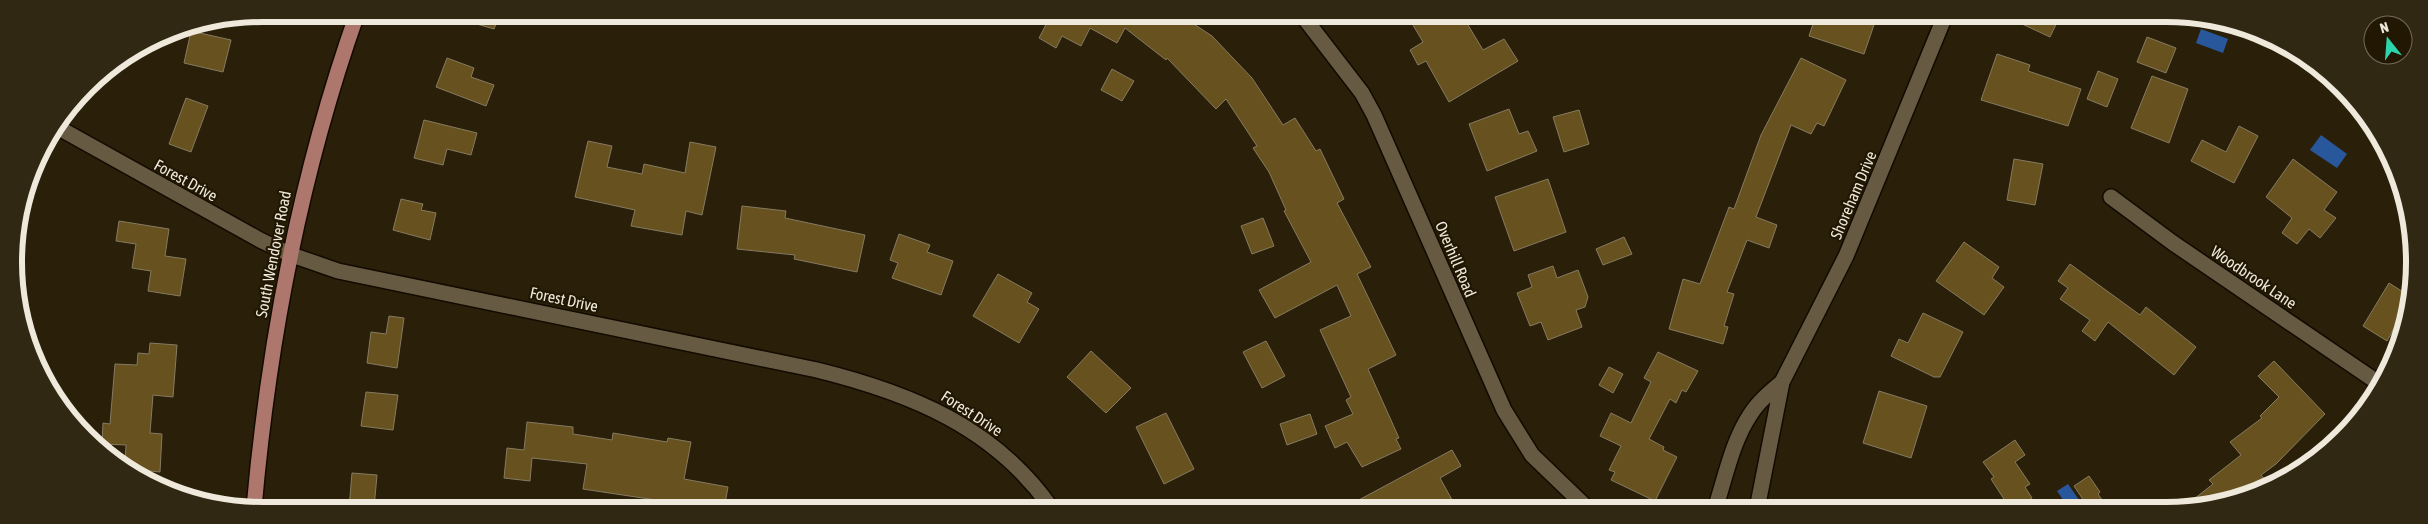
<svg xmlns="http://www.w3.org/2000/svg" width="2428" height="524" font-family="'Asap Condensed',sans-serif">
<rect width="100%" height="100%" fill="#2a2009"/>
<path fill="#29579b" d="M2201,29L2228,39L2223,53L2196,43Z
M2321,135L2347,154L2337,168L2310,150Z
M2068,484L2086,510H2070L2057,491Z"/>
<path fill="#66511f" stroke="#867b61" d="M457,14H500L494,29L456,18Z
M1051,15H1180L1212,36L1252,78L1283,125L1295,118L1316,151L1320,149L1344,199L1337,203L1371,267L1357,274L1396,355L1368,369L1399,438L1396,439L1401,449L1362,467L1347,442L1335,448L1325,426L1353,414L1346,400L1351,397L1320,330L1351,316L1337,285L1275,318L1259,290L1311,262L1284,211L1286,210L1269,172L1253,148L1257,146L1226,99L1216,109L1167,58L1166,60L1125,28L1117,43L1090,28L1081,46L1062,36L1056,48L1039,38Z
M1407,15H1465V20L1483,50L1504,39L1518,61L1449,102L1426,61L1418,65L1410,50L1423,42Z
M1816,15L1877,16L1864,54L1809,36Z
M2005,16H2060L2050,37Z
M191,31L231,40L223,72L184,63Z
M2147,37L2176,48L2166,73L2137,62Z
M1997,54L2030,65L2028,71L2081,89L2068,126L1981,100Z
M447,58L474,68L471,77L494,85L486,106L436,87Z
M1801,58L1846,80L1824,126L1817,123L1811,134L1791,125L1756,217L1777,225L1769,248L1747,240L1727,292L1734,294L1724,326L1728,327L1723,344L1669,329L1683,279L1700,284L1729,207L1734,209L1761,135Z
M1112,69L1134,81L1122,101L1101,90Z
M2098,71L2118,79L2107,107L2087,99Z
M2152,76L2188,89L2169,143L2131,128Z
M186,98L208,106L191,152L169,144Z
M1509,109L1519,134L1528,131L1537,151L1487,171L1469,124Z
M1579,110L1589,144L1564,152L1553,117Z
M424,120L477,133L471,155L447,149L443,165L414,158Z
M2239,126L2258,136L2234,183L2191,161L2202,140L2226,152Z
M588,141L612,146L607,167L642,174L644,164L685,173L690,142L716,147L702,215L686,211L682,235L631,226L635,210L575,197Z
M2014,159L2043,164L2035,205L2007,200Z
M2293,159L2337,192L2324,210L2336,218L2320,238L2309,229L2297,244L2282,233L2292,218L2266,197Z
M1548,179L1566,232L1514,251L1495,197Z
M401,199L423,204L421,210L436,213L430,240L393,230Z
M742,206L786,211L785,218L865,235L857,272L794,259L795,255L737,249Z
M1263,218L1274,246L1252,254L1241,226Z
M119,221L169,229L165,256L186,259L180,296L148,291L151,271L132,268L136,244L116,241Z
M899,234L930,245L927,252L953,261L941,295L892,278L898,263L890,260Z
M1624,237L1632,254L1603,265L1596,249Z
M1964,242L1999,267L1992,278L2004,287L1984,315L1936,281Z
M2070,264L2140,315L2146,307L2196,347L2174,375L2108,322L2095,341L2082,331L2090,320L2060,299L2068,288L2058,281Z
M1553,266L1557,278L1578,270L1588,297L1585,307L1576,310L1582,327L1548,340L1541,322L1530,326L1517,293L1532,287L1528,275Z
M998,274L1032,293L1027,302L1039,309L1019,343L973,316Z
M2389,283L2411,297L2387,341L2363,326Z
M1923,313L1963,332L1940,377H1934L1891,356L1899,339L1908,343Z
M389,316L404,318L397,368L367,363L371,332L386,334Z
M1266,341L1285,376L1262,388L1243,352Z
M150,343L177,345L173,397L153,395L150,433L162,434L160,472L150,471V483L125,464L126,445L102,444L103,423L110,424L115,364L137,365L138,353L149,354Z
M1091,351L1131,388L1106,413L1067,377Z
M1658,352L1698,371L1686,392L1682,390L1676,403L1670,399L1649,439L1664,447L1663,450L1677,457L1655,501L1611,480L1615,472L1609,470L1621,446L1600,436L1611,413L1631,423L1651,382L1644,378Z
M2274,361L2325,414L2276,464L2261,475L2268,483L2259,489L2180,510L2213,484L2209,480L2241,455L2230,442L2262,418L2260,416L2279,397L2258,376Z
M1609,367L1623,374L1613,393L1599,385Z
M1879,391L1927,406L1911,458L1863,443Z
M366,392L398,395L393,430L361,426Z
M1166,413L1194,469L1164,484L1136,427Z
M1310,414L1317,434L1287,445L1280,424Z
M527,422L573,427V434L612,440L613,433L667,442L668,438L691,442L684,479L728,487L724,509L655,508L656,500L583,489L587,464L532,458L530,481L504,478L507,448L524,450Z
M2015,440L2025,455L2015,462L2030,484L2025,487L2032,498L2011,510L1991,479L1994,477L1983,462Z
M1452,450L1461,466L1440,478L1457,509H1342Z
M352,473L377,475L374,508H349Z
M2089,476L2100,492L2098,494L2109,510H2090L2074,486Z"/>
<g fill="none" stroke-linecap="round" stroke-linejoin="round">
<defs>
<path id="minor" d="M1302,15L1362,93L1374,115L1504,410L1532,455L1588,509
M59,128L260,240L289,254L338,271L817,370C910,393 995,427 1052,509
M2111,197L2173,243L2380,384
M1715,509C1725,479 1732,442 1750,415C1758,402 1770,392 1782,382
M1757,509L1782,382L1846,256L1945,16"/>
<path id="primary" d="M254,508C269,338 300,175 357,14"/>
</defs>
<use href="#minor" stroke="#130a00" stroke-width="18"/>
<use href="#primary" stroke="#130a00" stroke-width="18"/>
<use href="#minor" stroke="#665b42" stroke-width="15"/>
<use href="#primary" stroke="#ad776d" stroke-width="15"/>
</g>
<g text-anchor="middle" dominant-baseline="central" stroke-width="4.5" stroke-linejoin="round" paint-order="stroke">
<g font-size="16" fill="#efe9db" stroke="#211702">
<text transform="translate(186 180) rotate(29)">Forest Drive</text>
<text transform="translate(1853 195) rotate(-67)">Shoreham Drive</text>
<text transform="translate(273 254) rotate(-79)">South Wendover Road</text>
<text transform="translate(1456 259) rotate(67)">Overhill Road</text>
<text transform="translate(2254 277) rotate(34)">Woodbrook Lane</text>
<text transform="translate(564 299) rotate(12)">Forest Drive</text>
<text transform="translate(972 413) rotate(33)">Forest Drive</text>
</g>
</g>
<path d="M0 0H2428V524H0ZM262 22H2166A240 240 0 0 1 2406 262V262A240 240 0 0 1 2166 502H262A240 240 0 0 1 22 262V262A240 240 0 0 1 262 22Z" fill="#312813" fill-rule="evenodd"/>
<path fill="none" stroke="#efe9db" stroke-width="6" d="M262 22H2166A240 240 0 0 1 2406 262V262A240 240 0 0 1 2166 502H262A240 240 0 0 1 22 262V262A240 240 0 0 1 262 22Z"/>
<g transform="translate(2388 40) rotate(343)"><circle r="24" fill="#211702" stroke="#736b59"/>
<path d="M0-4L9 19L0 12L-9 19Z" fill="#2cd5ab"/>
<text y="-8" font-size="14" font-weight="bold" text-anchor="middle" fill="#efe9db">N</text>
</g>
</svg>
